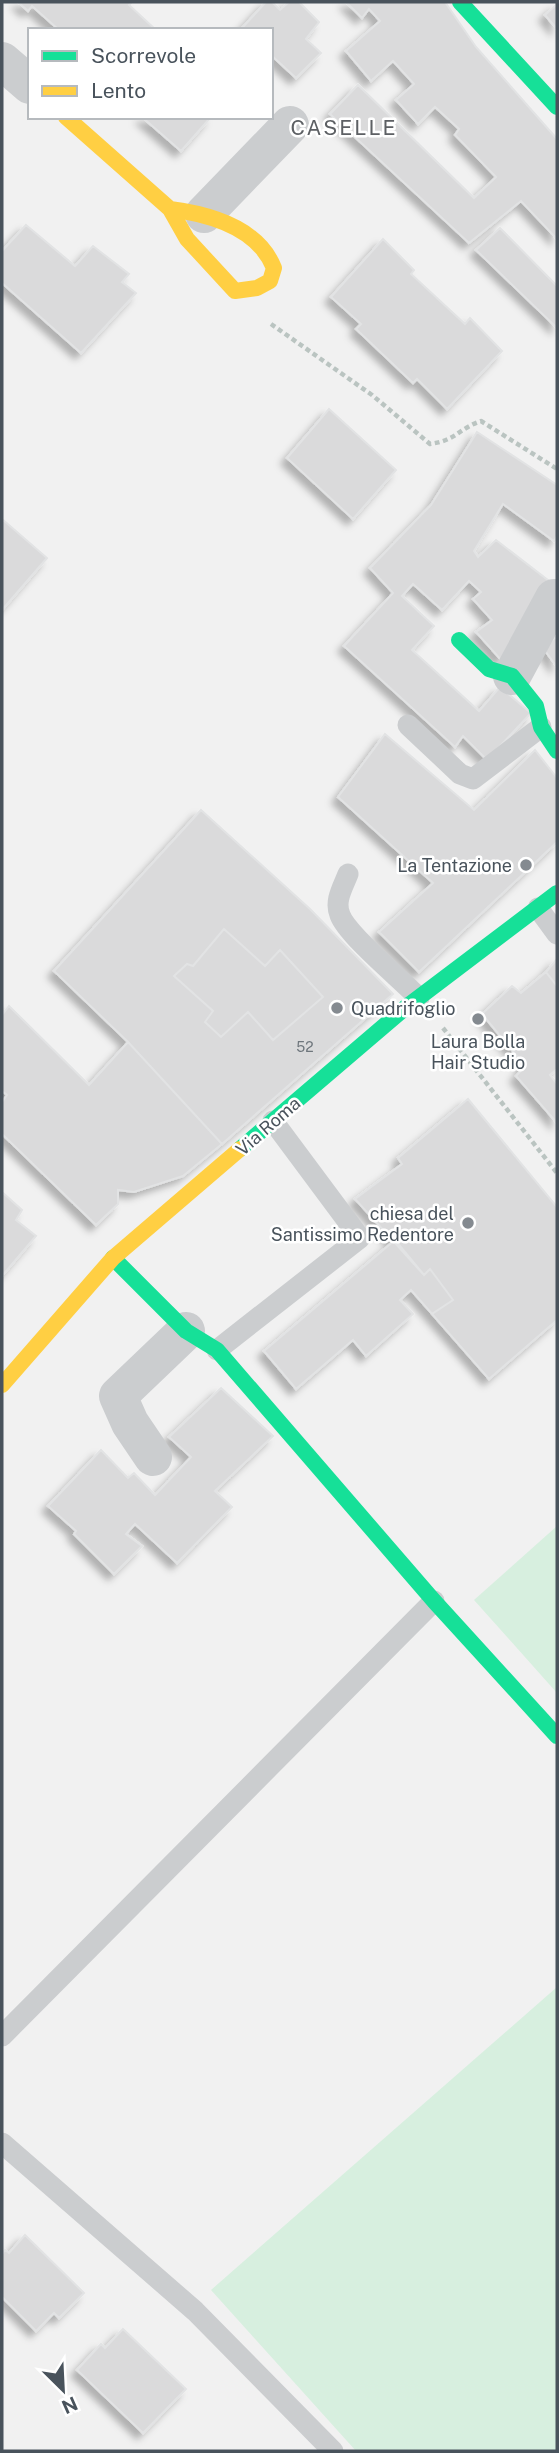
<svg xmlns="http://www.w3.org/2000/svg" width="559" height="2453" font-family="'Public Sans',sans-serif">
<defs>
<filter id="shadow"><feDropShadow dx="-6" dy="6" stdDeviation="3.5" flood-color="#0004"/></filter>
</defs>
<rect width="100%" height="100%" fill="#f1f1f1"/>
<path fill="#d7efdf" d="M557,1526V1693L474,1600Z
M557,1987V2451H356L211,2290Z"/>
<path fill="#dadadb" stroke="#e2e3e4" stroke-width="2" fill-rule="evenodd" filter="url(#shadow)" d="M18,2H132L129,5L156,30H59L32,6L28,11Z
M266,2H272L280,10L289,2H299L319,22L306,39L321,53L296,78L271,55V30L242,28Z
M346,2H445L476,47L557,139V239L521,201L469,243L330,114L358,85L474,198L496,177L455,135L459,129L435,107L418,124L396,100L414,84L393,61L371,81L346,51L380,21L369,9L362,18Z
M557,4V29L545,15Z
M142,117H211L181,151Z
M26,225L75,266L93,246L129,274L122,282L136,293L81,353L2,283V251Z
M500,228L557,286V328L476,250Z
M383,239L414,270L411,274L465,324L470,318L502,351L447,409L417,379L413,383L356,329L361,324L331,297Z
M329,409L396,470L353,519L287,458Z
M477,432L557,485V536L554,541L503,504L474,551L478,557L496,540L553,584L501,660L476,632L492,620L473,599L481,592L469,581L442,610L413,584L402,596L434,626L412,650L479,711L500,687L531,713L487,760L463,736L455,747L344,646L393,593L370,568L431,505Z
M2,519L47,558L2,610Z
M557,636V667L543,648Z
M385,734L474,810L535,750L557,778V842L419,972L379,932L433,883L338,797Z
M201,810L310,909L393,994L222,1144L128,1042L54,971ZM224,929L265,966L280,950L323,997L273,1040L248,1012L221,1037L205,1022L213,1011L174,976L187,964L193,966Z
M224,929L265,966L280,950L323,997L273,1040L248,1012L221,1037L205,1022L213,1011L174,976L187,964L193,966Z
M557,959V986L546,972Z
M546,972L557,986V1069L550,1075L557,1084V1123L516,1076L525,1066L482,1014L512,986L521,993Z
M9,1006L89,1085L128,1042L222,1144L183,1176L134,1192L118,1190V1204L96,1225L2,1134V1102L7,1095L2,1091V1015Z
M468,1099L557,1207V1320L489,1379L432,1314L453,1300L430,1269L424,1275L355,1199L402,1164L398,1158Z
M2,1192L22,1210L16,1220L36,1236L2,1276Z
M395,1240L424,1275L430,1269L453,1300L432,1314L411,1290L400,1300L413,1314L366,1356L353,1340L296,1389L264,1351Z
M221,1388L273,1436L215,1491L232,1507L177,1563L135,1524L126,1534L142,1546L114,1574L74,1534L76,1531L48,1506L101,1450L128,1478L134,1473L155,1495L191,1457L169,1437Z
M25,2235L84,2293L59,2318L54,2313L36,2331L2,2297V2254L5,2250L9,2253Z
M123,2329L186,2389L143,2433L77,2370L101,2344L105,2348Z"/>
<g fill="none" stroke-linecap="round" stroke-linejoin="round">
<path stroke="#bac4c1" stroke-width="4.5" stroke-dasharray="5 3.5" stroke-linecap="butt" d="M271,324L372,395L430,444C457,440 458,429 481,421L557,469
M443,1028L557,1173"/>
<path stroke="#cbcdcf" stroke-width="21" d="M408,725L460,774L473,779L541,727
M348,874C343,887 334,901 340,915C347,935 402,980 419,998
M538,908L557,934
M217,1350L360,1238L273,1121
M2,2036L434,1601
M2,2143L195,2311L333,2451"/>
<path stroke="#cbcdcf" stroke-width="38" d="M2,61L30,85
M204,214L290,125
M512,676L554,598
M153,1457L130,1423L118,1396L186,1331"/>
<path stroke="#16e098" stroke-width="16" d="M460,2L557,107
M459,640L489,669L512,676L536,706L541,727L557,751
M240,1149L405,1008L557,893
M113,1258L186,1331L217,1350L434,1601L557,1736"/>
<path stroke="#ffcf43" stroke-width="16" d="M66,117L170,209L187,239L235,291L257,288L270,281L274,268C258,228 209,214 170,209
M2,1385L113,1258L240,1149"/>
</g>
<g fill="#848a90" stroke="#fff" stroke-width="2.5">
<circle cx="526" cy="865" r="7"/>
<circle cx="337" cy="1008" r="7"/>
<circle cx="478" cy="1019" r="7"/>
<circle cx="468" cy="1223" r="7"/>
</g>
<g text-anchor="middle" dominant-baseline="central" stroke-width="5" stroke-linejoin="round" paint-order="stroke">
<g font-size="14" fill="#6e767c">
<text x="305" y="1047">52</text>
</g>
<g font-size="18" fill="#49535c" stroke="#fff" text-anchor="end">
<text x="512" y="865">La Tentazione</text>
<text x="351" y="1008" text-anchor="start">Quadrifoglio</text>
<text x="478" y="1041" text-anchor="middle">Laura Bolla<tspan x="478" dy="21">Hair Studio</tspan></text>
<text x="454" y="1213">chiesa del<tspan x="454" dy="21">Santissimo Redentore</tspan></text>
</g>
<g font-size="18" fill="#49535c" stroke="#fff">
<text transform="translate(268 1126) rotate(-41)">Via Roma</text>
</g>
<g font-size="21" letter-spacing="2" fill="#5d6064" stroke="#fff">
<text x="344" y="127">CASELLE</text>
</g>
</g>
<rect width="559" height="2453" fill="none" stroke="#49535c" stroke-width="7"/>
<rect x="28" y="28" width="245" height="91" fill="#ffffff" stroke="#b6babe" stroke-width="2"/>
<rect x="42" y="51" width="35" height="10" fill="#16e098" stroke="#b6babe" stroke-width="2"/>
<text x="91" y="63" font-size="21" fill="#49535c">Scorrevole</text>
<rect x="42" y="86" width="35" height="10" fill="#ffcf43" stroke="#b6babe" stroke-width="2"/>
<text x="91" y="98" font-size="21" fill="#49535c">Lento</text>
<g transform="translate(63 2390) rotate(156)" stroke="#ffffff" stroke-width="5" paint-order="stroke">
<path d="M0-5L12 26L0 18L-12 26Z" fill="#49535c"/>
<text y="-10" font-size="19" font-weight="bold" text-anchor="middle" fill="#49535c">N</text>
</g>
</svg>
